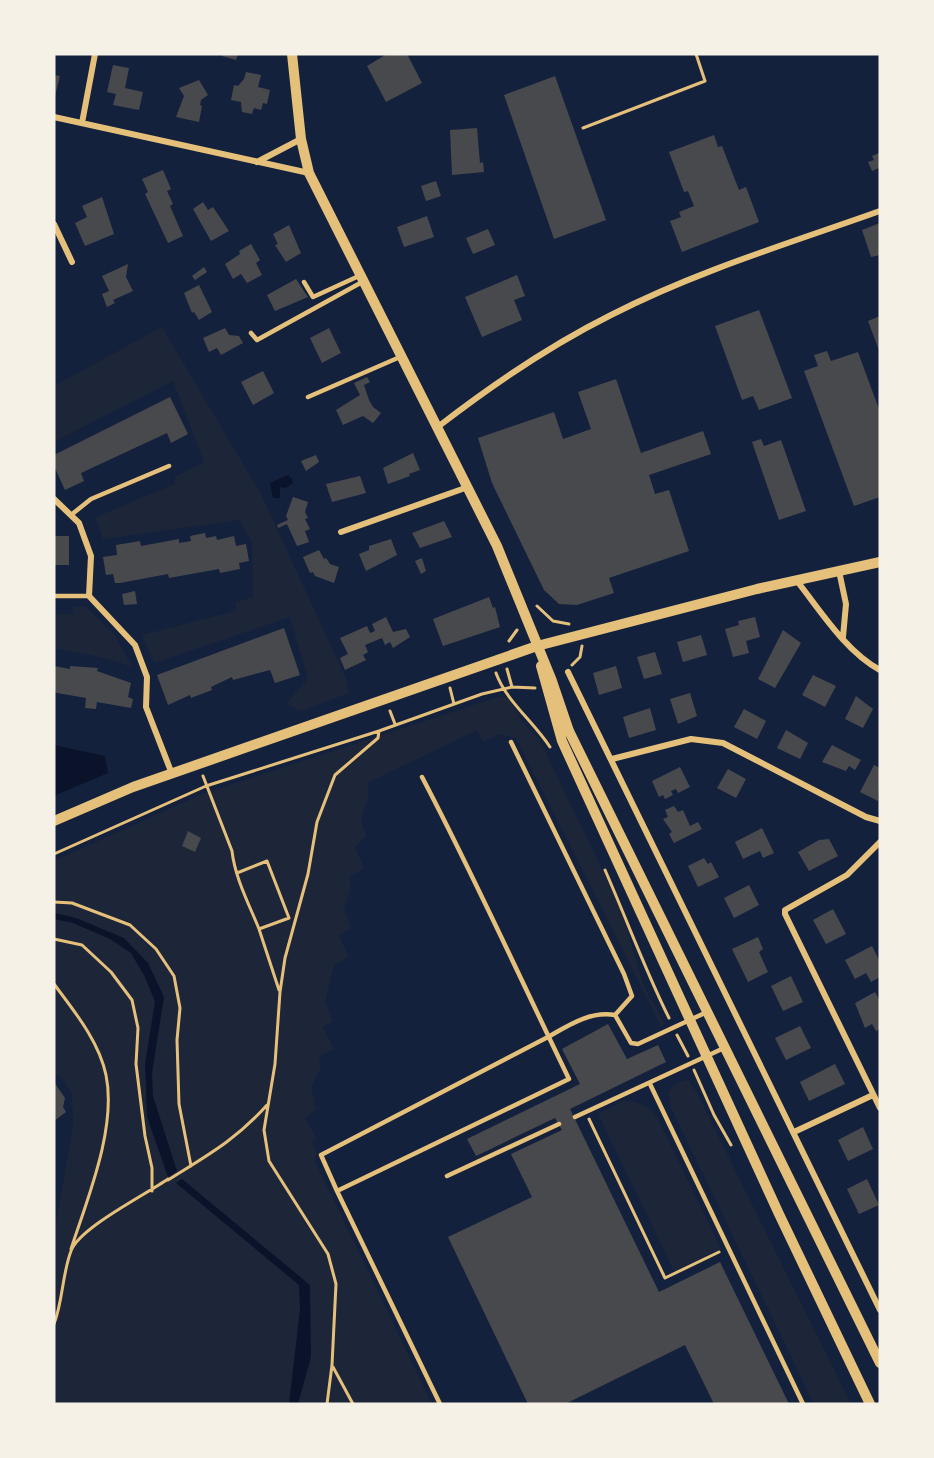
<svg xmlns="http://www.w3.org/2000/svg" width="934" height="1458" font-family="Commissioner,sans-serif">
<rect width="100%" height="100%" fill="#14213d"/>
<path fill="#1d2539" d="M162,327L262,496L347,681L349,693L301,711L286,704L308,679L290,617L154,663L142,635L236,611V602L253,597L252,542L239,520L103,539L96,517L175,484V477L204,462L173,381L54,442V386Z
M85,606L114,634L132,667L105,658L54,648V614H74L73,607Z
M501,696L510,700L523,723L539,739L619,904L644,987L665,1024L661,1026L516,738L500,734L483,742L477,730L367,783L369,795L361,818L366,836L355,847L364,868L349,877L351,888L344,908L351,928L339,936L349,957L334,965L325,1002L333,1021L323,1027L334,1049L319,1056L321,1067L311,1087L316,1109L305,1118L317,1139L312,1142L317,1153L315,1161L432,1404H54V1234L73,1127L72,1093L62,1078L54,1074V861L202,794Z
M688,1080L696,1091L851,1404H814L672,1110L668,1092L676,1083Z
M623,1101C639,1101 649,1106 658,1119L721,1249L674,1271L598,1114Z"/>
<path fill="#0b132b" d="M288,475L292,479L293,483L286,488L280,487V498H273L270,483Z
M54,745L105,756L108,773L54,796Z
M54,913L76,918L124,938L148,963L164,997L152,1073L153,1096L177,1171L168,1177L147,1117L145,1064L155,1002L145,977L131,953L110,939L73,923L54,919Z
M182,1179L310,1285L311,1357L298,1404H289L300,1309L299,1285L176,1183Z"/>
<path fill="#48494c" d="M222,54H238L236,60L222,56Z
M387,54H407L422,83L386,102L367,66Z
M113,65L129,68L125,88L143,92L139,110L113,105L116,94L107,92Z
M246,72L261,75L258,87L270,90L267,104L263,103L261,110L254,108L252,114L242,112L241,102L231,100L234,85L238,86L244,79Z
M54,75L60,76L55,96H54Z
M555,76L606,220L554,239L504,95Z
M199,80L208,95L201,100L200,105L202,106L199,122L176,117L184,96L179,88Z
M477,128L480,163L483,162L484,172L452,175L450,130Z
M714,135L718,147L722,146L739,190L746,187L759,222L682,252L670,221L681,217L679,212L694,206L688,191L684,192L669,152Z
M879,153V168L872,171L868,162L874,160L872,156Z
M163,170L171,189L167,191L173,204L170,206L183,236L168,243L145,194L148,192L142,179Z
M436,181L441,196L426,201L421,186Z
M102,197L114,234L85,246L75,223L87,217L82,206Z
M203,202L208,210L213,207L229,231L211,241L193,209Z
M427,216L434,237L404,247L397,227Z
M880,223V255L871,257L862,230Z
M289,225L301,253L286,262L275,245L278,244L273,234Z
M488,229L495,245L473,254L466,238Z
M251,244L260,260L256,263L262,275L247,283L241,274L233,279L225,264L240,254L239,251Z
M128,264L126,277L133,291L113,300L115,303L107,307L102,294L109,291L102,276Z
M204,267L207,272L195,280L192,276Z
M517,275L525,296L514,300L522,320L482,337L465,297Z
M296,279L308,297L275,311L267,295Z
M199,285L212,312L199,320L194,312L192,313L184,293Z
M759,310L792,398L759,410L753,396L742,400L715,326Z
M880,316V353L868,321Z
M225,328L229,335L239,336L243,343L221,355L217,348L209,352L203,338Z
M329,328L341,353L322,363L310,338Z
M827,351L831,361L858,352L880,412V497L854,506L804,371L818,366L814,355Z
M263,371L274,393L253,405L241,382Z
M367,377L370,382L364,385L369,400L373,407L381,413L373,423L363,416L343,425L336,410L360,395L354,383Z
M616,379L641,453L703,431L711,454L649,475L655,494L669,490L689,551L609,578L614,593L577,605L559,604L544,590L492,483L478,438L554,412L563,439L591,429L578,392Z
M170,397L188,434L171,443L167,433L81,473L84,481L65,490L54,466V455Z
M761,439L764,446L781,440L806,511L779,520L752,442Z
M413,453L420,470L409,474L410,476L388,484L383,468Z
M316,455L319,462L306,471L301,461Z
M360,476L366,493L332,502L326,484Z
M293,497L308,502L305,512L308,518L305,519L310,529L305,531L309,542L297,546L287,524L278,528L277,525L288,520L286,516Z
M444,521L452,537L420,548L412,533Z
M205,533L206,538L216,536L217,540L234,536L236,546L246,544L249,561L239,563L240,569L220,573L219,569L169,578L168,574L120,583H115L113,574L106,575L103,557L117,555L116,545L140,541L141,546L179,539V543L191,541L190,536Z
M54,536H69V565H54Z
M391,539L397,555L366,571L359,554L369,550V546Z
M319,550L324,559L326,558L330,564L339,567L334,583L315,576L313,572L310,573L303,557Z
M422,558L426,571L421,574L415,561Z
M135,591L137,604L124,605L122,594Z
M489,597L493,608L495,607L500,627L443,646L433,619Z
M386,617L393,632L406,629L410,637L393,648L390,642L385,645L382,638L365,645L368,652L363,655L366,660L345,670L340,658L348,654L340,638L367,626L370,633L375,631L372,624Z
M755,617L760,637L746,641L749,653L733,657L725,629L739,625L738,621Z
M284,628L300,675L275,683L270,670L233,680L232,677L211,687L212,690L191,698L190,695L168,705L157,675Z
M783,630L801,643L775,688L758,679Z
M701,635L707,655L683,662L677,642Z
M655,652L662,674L644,679L637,657Z
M54,666L70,669V666L98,668L97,671L131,683L128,697L133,699L131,708L97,702L96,709L85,708L86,698L57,693L54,691Z
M616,666L622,688L599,695L593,673Z
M813,675L836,686L825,707L802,695Z
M690,693L697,716L678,724L670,699Z
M856,696L873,709L863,728L845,719Z
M650,708L656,730L629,738L623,717Z
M744,709L766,721L757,739L734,727Z
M786,730L808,743L800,759L777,748Z
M832,745L861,760L855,770L849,766L846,771L822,762Z
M874,765L880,768L878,801L860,792Z
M680,767L690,787L678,793L676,789L671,791L673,795L665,799L663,795L659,797L652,781Z
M728,769L746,779L736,798L717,788Z
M674,806L678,812L683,810L690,826L698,822L702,829L674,843L669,834L672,832L663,819L668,817L665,810Z
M762,828L774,853L763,858L760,851L743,859L735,842Z
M188,831L201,838L195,852L182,846Z
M829,839L838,856L809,871L798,852L819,840Z
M704,858L708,864L711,862L719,877L698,887L688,866Z
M749,885L759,905L734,918L724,898Z
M833,909L846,934L826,944L813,920Z
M758,937L763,949L759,952L768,972L748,982L732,949Z
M872,946L880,962V977L871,982L866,973L855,979L845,960Z
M791,976L803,1002L783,1011L771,986Z
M875,992L880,1001V1029L876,1031L872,1024L865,1028L855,1003Z
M608,1024L627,1059L658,1045L666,1062L570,1109L659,1292L720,1262L789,1404H714L685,1345L565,1404H528L448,1237L532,1197L511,1154L562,1130L555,1118L476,1156L467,1139L580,1084L562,1049Z
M800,1026L811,1048L786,1060L775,1038Z
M835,1064L845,1084L809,1101L800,1082Z
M54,1082L65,1098L63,1107L66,1112L54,1121Z
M863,1127L873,1149L848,1161L838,1140Z
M867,1179L879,1205L859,1214L847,1189Z"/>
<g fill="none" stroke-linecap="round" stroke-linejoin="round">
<path stroke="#e5c07b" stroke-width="3" d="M583,128L705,81L696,54
M537,606L553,621L569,624
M509,641L517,630
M572,665L580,657L582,646
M507,669L512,687
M496,673C506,701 533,721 550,747
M450,688L454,704
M390,711L395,724
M203,776L232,851C235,878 249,904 259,929L289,918L267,861L237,873
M54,854L206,786L379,731L482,694L512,687L535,688
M605,870C627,920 645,970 669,1018
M54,902L72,903L130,925L156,949L174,976L180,1008L177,1040L179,1104L191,1166
M259,929L279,990
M54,939L82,945L111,972L132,1000L138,1028L136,1064L145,1136L152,1168V1191
M54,984C74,1011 99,1041 106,1075C117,1128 87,1200 71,1249
M677,1035L688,1056
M694,1070L714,1115L731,1145
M589,1119L665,1278L719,1252
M168,1180C206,1156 236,1140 267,1105
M54,1324C63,1301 62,1275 71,1251C79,1228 145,1195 168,1179
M333,1367L353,1404
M327,1404L332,1365L336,1284L328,1254L269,1161L264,1130L275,1064L280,992L285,958L308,874L317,822L335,775L378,738L379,731"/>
<path stroke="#e5c07b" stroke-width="4.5" d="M304,282L313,297L361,275
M251,333L257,340L364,281
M308,397L400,357
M71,515L91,499L169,466
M54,596H89
M422,777C474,876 520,978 569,1079L337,1191L321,1155L548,1037C569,1025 590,1011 615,1015L632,996L624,974L511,742
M615,1015L631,1043L638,1044L707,1012
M650,1084L803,1404
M575,1117L724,1048
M447,1176L559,1124
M337,1191L440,1404"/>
<path stroke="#e5c07b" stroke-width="6" d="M54,117L309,173
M82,123L95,54
M257,162L301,139
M54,224L72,262
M439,426C492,385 551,345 611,315C697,271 790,243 880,211
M54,499L79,523L91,556L89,596L135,645L147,677L146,707L172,774
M341,532L468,487
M839,571L846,604L843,637
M797,581C820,610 846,652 880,670
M568,672L880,1310
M612,759L691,739L723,743L866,817L880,821
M880,842L847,875L785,910V914L880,1108
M794,1132L873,1095"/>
<path stroke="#e5c07b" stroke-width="10" d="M292,54L301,139L309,173L497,546L552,681L569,731L880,1363
M541,666L562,741L779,1214L870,1404
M54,821L133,787L537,646L757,589L880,562"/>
</g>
<rect width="934" height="1458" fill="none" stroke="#f6f1e7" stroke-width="111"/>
</svg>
